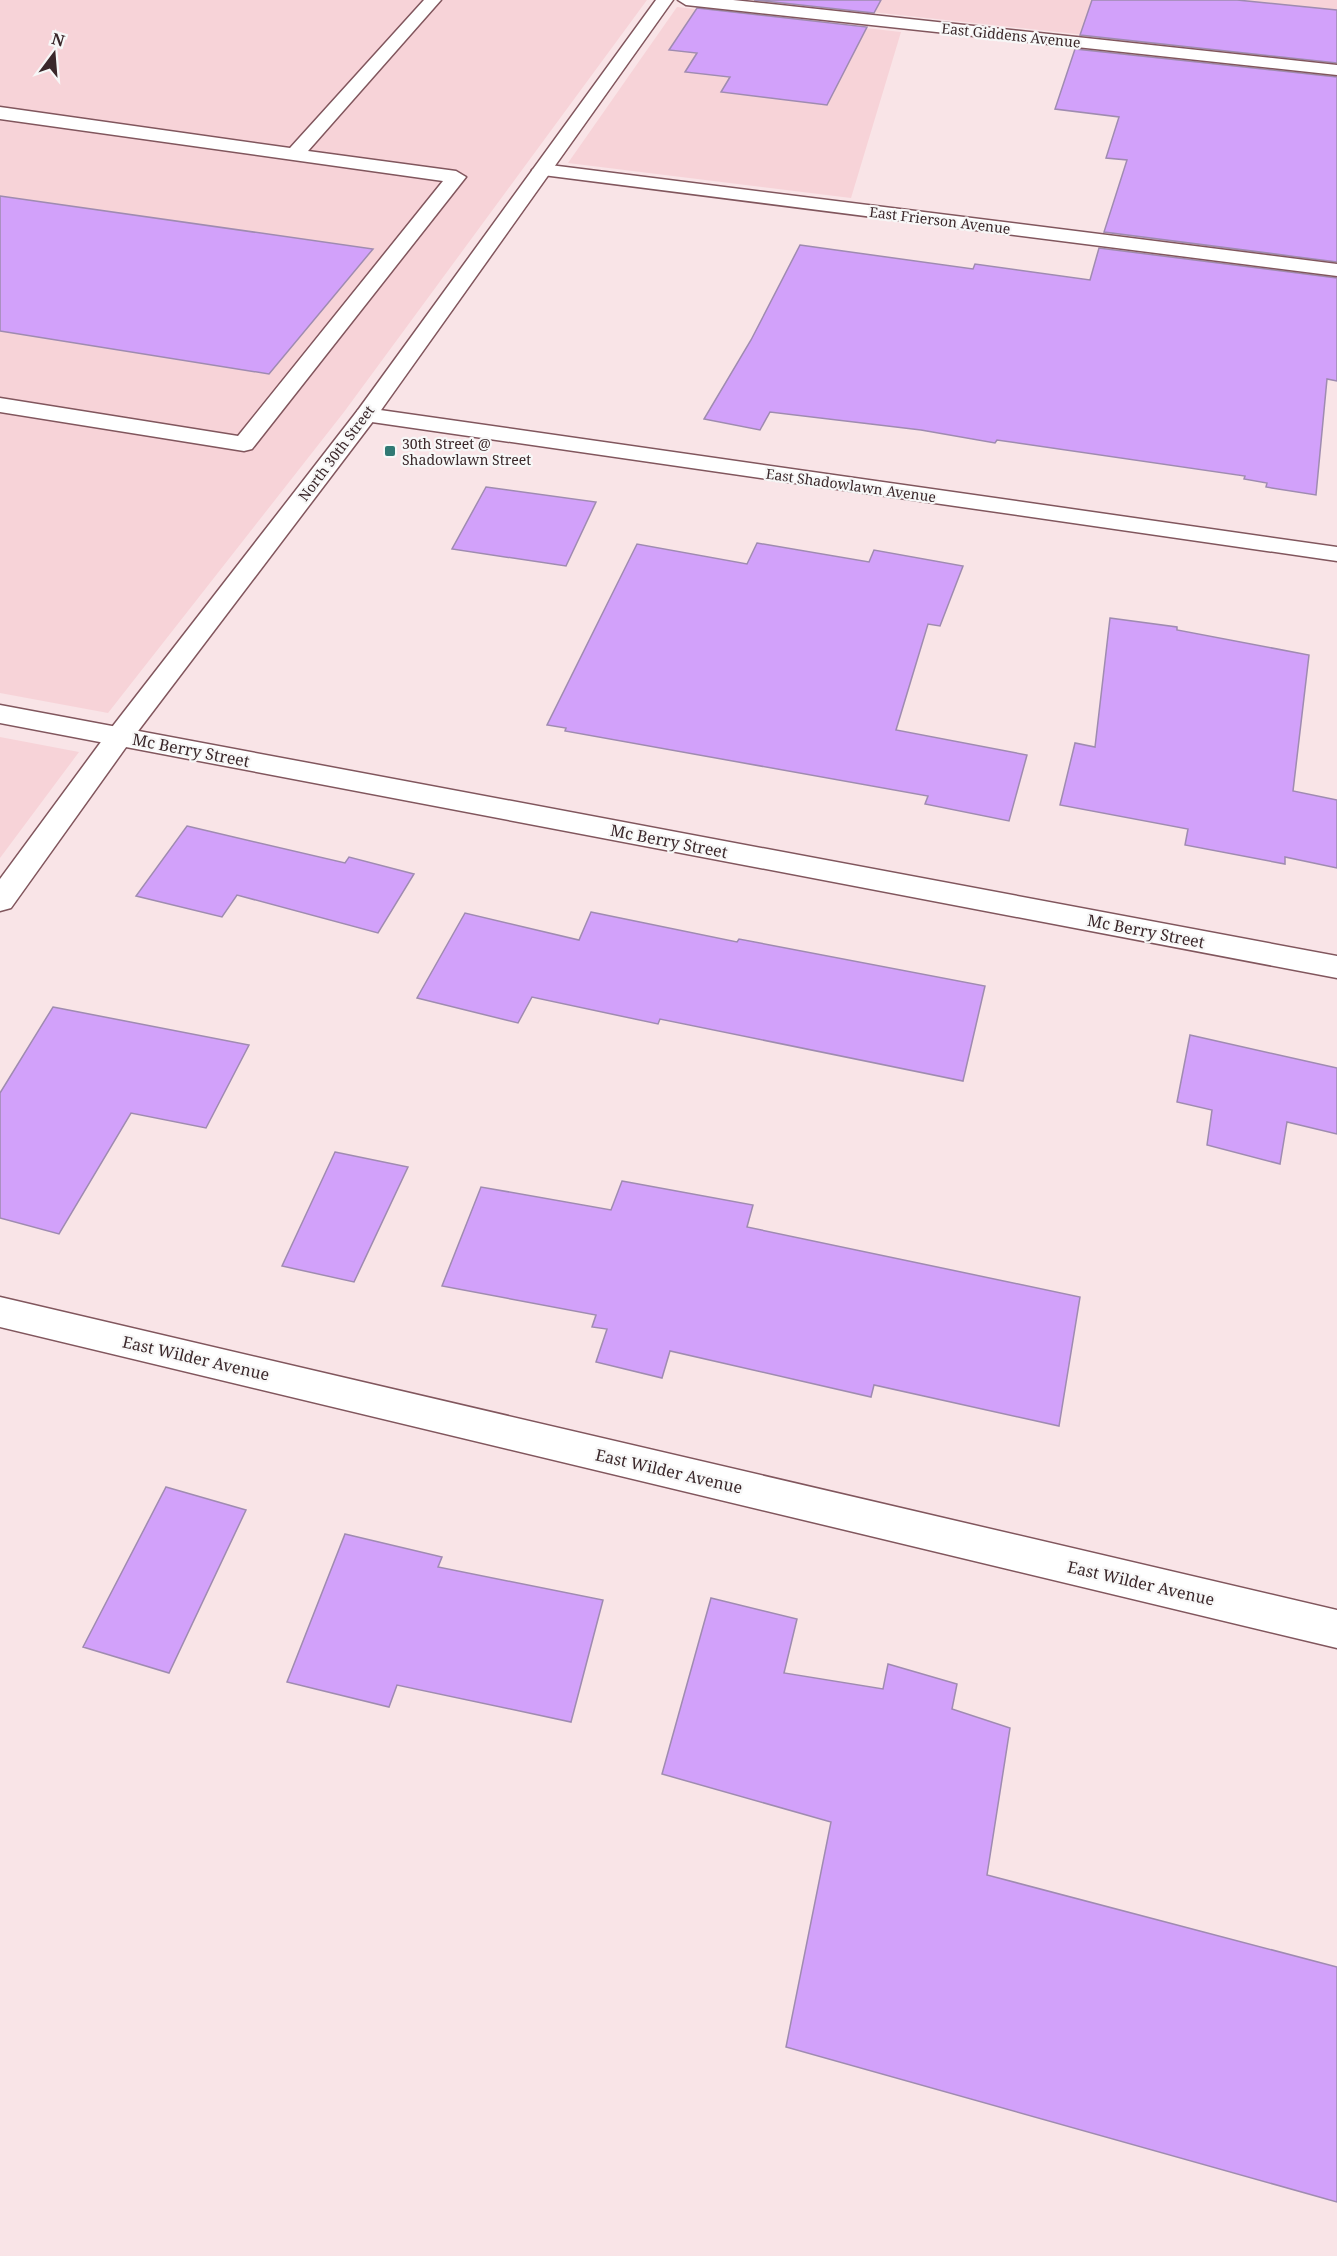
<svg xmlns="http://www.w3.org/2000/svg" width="1337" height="2256" font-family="'Noto Serif',serif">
<rect width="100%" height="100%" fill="#f9e4e7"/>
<path fill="#f7d3d8" d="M0,0H647L344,412L108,713L0,693Z
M759,0H1337V62Z
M677,7L901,32L851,198L568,163Z
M0,737L79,752L0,858Z"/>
<path fill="#d2a1fa" stroke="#9f8bb0" stroke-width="1.5" d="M754,0H881L874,13Z
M1092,0H1237L1337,10V63L1080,35Z
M697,8L867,27L827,105L721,92L730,77L685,72L697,53L669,50Z
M1075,49L1337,77V262L1104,232L1127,160L1106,158L1119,117L1055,109Z
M0,196L373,249L269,374L0,331Z
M800,245L973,269L975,264L1090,280L1099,248L1337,278V381L1327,379L1316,495L1266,487L1267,483L1244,479L1245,476L997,440L995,443L921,430L770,412L760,430L704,419L751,340Z
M486,487L596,502L566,566L452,549Z
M757,543L869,562L874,550L963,566L940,626L928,624L896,730L1027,755L1009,821L925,804L928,796L565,731L566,728L547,725L637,544L747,564Z
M1110,618L1177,627V630L1309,655L1293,791L1337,800V868L1285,857V864L1185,845L1188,829L1060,805L1075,743L1095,747Z
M187,826L345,863L349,857L414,874L378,933L237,895L222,917L136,896Z
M591,912L737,942L739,939L985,986L963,1081L660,1019L658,1024L532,997L518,1023L417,998L465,913L579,940Z
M53,1007L249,1045L206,1128L131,1113L59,1234L0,1218V1093Z
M1190,1035L1337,1068V1134L1287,1122L1280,1164L1207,1145L1212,1110L1177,1102Z
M335,1152L408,1167L354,1282L282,1266Z
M622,1181L753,1205L747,1227L1080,1297L1059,1426L874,1385L871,1397L670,1351L662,1378L596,1362L607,1329L592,1327L596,1315L442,1286L481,1187L611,1210Z
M166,1487L246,1510L169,1673L83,1647Z
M345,1534L442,1557L438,1567L603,1600L571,1722L397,1685L389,1707L287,1682Z
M711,1598L797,1619L784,1673L883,1689L888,1664L957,1684L952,1709L1010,1728L987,1875L1337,1967V2202L786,2047L831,1822L662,1774Z"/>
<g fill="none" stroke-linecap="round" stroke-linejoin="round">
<defs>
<path id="lane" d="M424,0H441L308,151L456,171L466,177L252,449L244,451L0,412V398L238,436L443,181L0,119V107L290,148Z"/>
<path id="street" d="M678,0H733L1337,65V75L686,5Z
M542,164L1337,264V276L535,174L532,170Z
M366,408L1337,547V561L358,420L355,415L358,410Z
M0,705L1337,956V978L0,723Z
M0,1297L1337,1610V1648L0,1327Z"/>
<path id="secondary" d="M656,0H673L374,420L129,743L11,908L0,911V879L109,731L358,410Z"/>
</defs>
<use href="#lane" stroke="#81565d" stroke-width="3"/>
<use href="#street" stroke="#81565d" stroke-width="3"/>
<use href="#secondary" stroke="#81565d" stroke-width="3"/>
<use href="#lane" fill="#fff" fill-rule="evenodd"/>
<use href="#street" fill="#fff" fill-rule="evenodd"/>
<use href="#secondary" fill="#fff" fill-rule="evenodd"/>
</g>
<rect fill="#307974" stroke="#f7f7f7" stroke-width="2" x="384" y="445" width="12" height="12" rx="3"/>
<g text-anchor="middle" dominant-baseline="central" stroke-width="4.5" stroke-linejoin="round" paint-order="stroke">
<g font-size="14" fill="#3a272a" stroke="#f7f7f7">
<text transform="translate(1011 35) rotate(6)">East Giddens Avenue</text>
<text transform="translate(940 220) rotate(7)">East Frierson Avenue</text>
<text transform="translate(336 453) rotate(-53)">North 30th Street</text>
<text transform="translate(851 485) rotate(8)">East Shadowlawn Avenue</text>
</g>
<g font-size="14" fill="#3a272a" stroke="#f7f7f7" text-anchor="start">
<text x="402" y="443">30th Street @<tspan x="402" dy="16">Shadowlawn Street</tspan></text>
</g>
<g font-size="16" fill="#3a272a" stroke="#f7f7f7">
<text transform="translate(191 750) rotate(11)">Mc Berry Street</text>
<text transform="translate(669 841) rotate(11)">Mc Berry Street</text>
<text transform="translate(1146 931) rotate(11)">Mc Berry Street</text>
<text transform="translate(196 1358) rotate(13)">East Wilder Avenue</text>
<text transform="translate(669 1471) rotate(13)">East Wilder Avenue</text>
<text transform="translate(1141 1583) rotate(13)">East Wilder Avenue</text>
</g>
</g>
<g transform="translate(54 54) rotate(16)" stroke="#f7f7f7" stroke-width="4.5" paint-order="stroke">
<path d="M0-4.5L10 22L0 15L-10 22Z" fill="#3a272a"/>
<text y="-9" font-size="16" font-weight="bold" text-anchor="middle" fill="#3a272a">N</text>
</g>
</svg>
